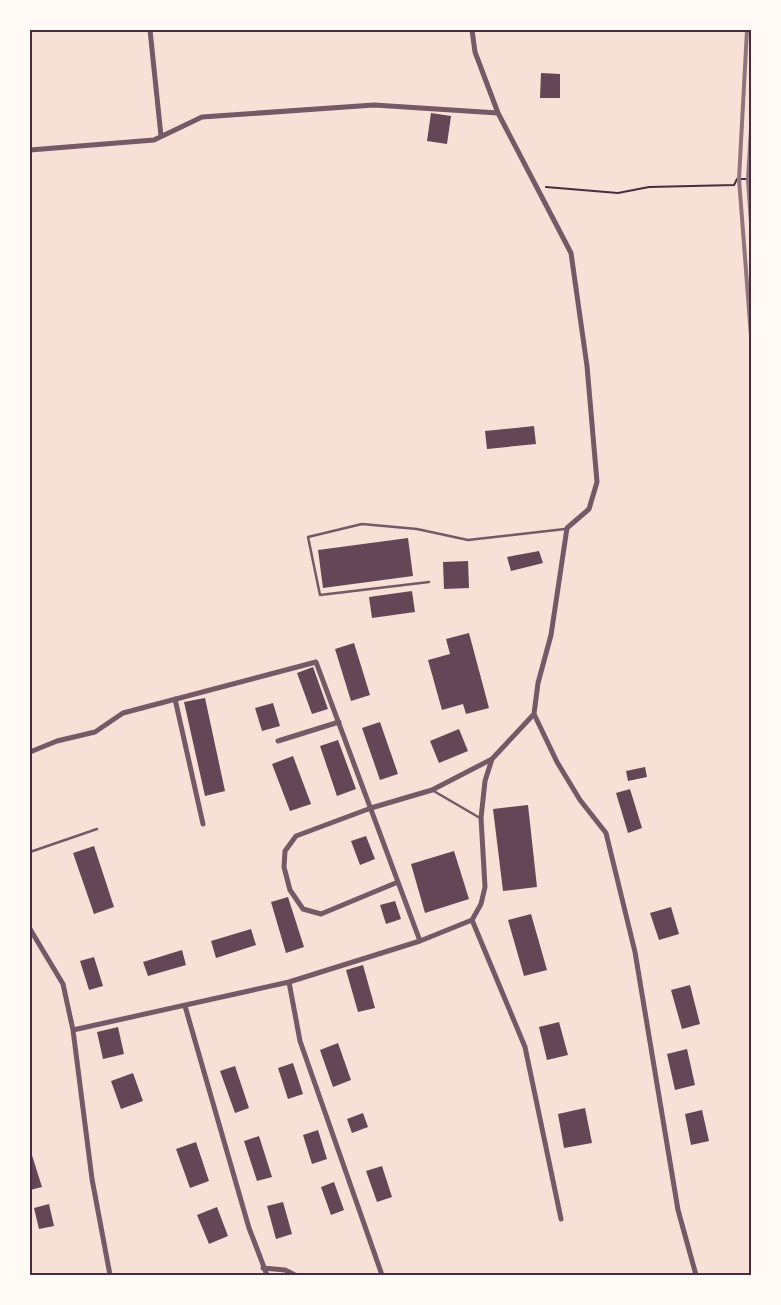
<svg xmlns="http://www.w3.org/2000/svg" width="781" height="1305" font-family="Rubik,sans-serif">
<rect width="100%" height="100%" fill="#f7e1d7"/>
<path fill="#644757" d="M541,73L560,74V98H540Z
M431,113L451,116L447,144L427,141Z
M534,426L536,444L487,449L485,431Z
M408,538L413,576L323,588L318,550Z
M539,551L543,563L511,571L507,557Z
M468,561L469,588L444,589L443,562Z
M412,591L415,612L372,618L369,597Z
M469,633L489,708L466,714L463,704L442,710L428,660L450,654L446,639Z
M354,643L370,695L351,701L335,649Z
M313,667L328,709L312,714L297,673Z
M205,698L225,791L205,796L184,702Z
M273,703L280,726L262,731L255,708Z
M380,722L398,774L380,780L362,728Z
M459,729L468,751L439,763L430,741Z
M338,740L356,789L337,796L320,746Z
M293,756L311,804L290,811L272,764Z
M645,767L647,777L628,781L626,771Z
M630,789L642,828L628,833L616,793Z
M528,805L537,887L503,891L493,809Z
M366,836L375,859L360,865L351,841Z
M94,846L114,907L94,914L73,853Z
M454,851L469,899L425,913L411,864Z
M288,897L304,947L286,953L271,902Z
M395,901L401,919L386,924L380,905Z
M671,907L679,934L659,940L650,913Z
M531,914L547,970L524,976L508,920Z
M251,929L256,945L216,958L211,941Z
M182,950L186,965L148,976L143,962Z
M94,957L103,986L89,990L80,961Z
M363,965L375,1008L358,1012L346,970Z
M690,985L700,1024L682,1029L671,990Z
M559,1022L568,1055L547,1060L539,1027Z
M118,1027L124,1054L103,1059L97,1032Z
M338,1043L351,1080L333,1087L320,1050Z
M687,1049L695,1085L675,1090L667,1054Z
M293,1063L303,1094L288,1099L278,1068Z
M235,1066L249,1108L235,1113L220,1071Z
M133,1073L143,1101L121,1109L111,1081Z
M585,1108L592,1143L564,1148L558,1114Z
M702,1110L709,1141L691,1145L685,1114Z
M363,1113L368,1127L352,1133L347,1119Z
M318,1130L327,1159L312,1164L303,1135Z
M259,1136L272,1177L257,1181L244,1141Z
M196,1142L209,1181L190,1188L176,1149Z
M30,1149L42,1187L30,1190Z
M382,1166L392,1197L377,1202L366,1171Z
M334,1182L344,1210L331,1215L321,1187Z
M283,1202L292,1234L276,1239L267,1206Z
M49,1204L54,1226L39,1229L34,1208Z
M217,1207L228,1236L209,1244L197,1215Z"/>
<g fill="none" stroke-linecap="round" stroke-linejoin="round">
<path stroke="#4a2c40" stroke-width="2" d="M546,187L618,193L649,187L734,185L737,179H751"/>
<path stroke="#755966" stroke-width="2.5" d="M429,582L320,595L308,537L362,524L417,529L468,540L565,529
M432,790L480,818
M30,852L97,829"/>
<path stroke="#755966" stroke-width="5" d="M150,30L161,136
M472,30L475,52L498,113L571,253L587,366L597,482L589,509L567,528L551,635L538,683L534,714
M30,150L154,140L202,117L374,105L498,113
M175,699L203,824
M278,741L339,722
M30,752L57,741L95,732L123,713L316,662L420,941
M398,882L321,914L303,909L290,890L284,867L285,851L296,836L371,808L432,790L492,759
M472,920L525,1047L561,1219
M30,929L63,984L73,1030L92,1179L110,1275
M289,982L300,1041L382,1275
M185,1006L249,1228L267,1275
M73,1030L289,982L420,941L472,920L481,904L485,887L481,818L485,781L492,759L534,714L557,762L580,800L606,833L635,952L678,1210L696,1275
M263,1268L285,1270L295,1275"/>
<path stroke="#8f747c" stroke-width="4" d="M747,30L739,179L751,336
M751,129L748,179L751,223"/>
</g>
<rect width="781" height="1305" fill="none" stroke="#fffaf5" stroke-width="62"/>
<rect x="31" y="31" width="719" height="1243" fill="none" stroke="#4a2c40" stroke-width="2"/>
</svg>
